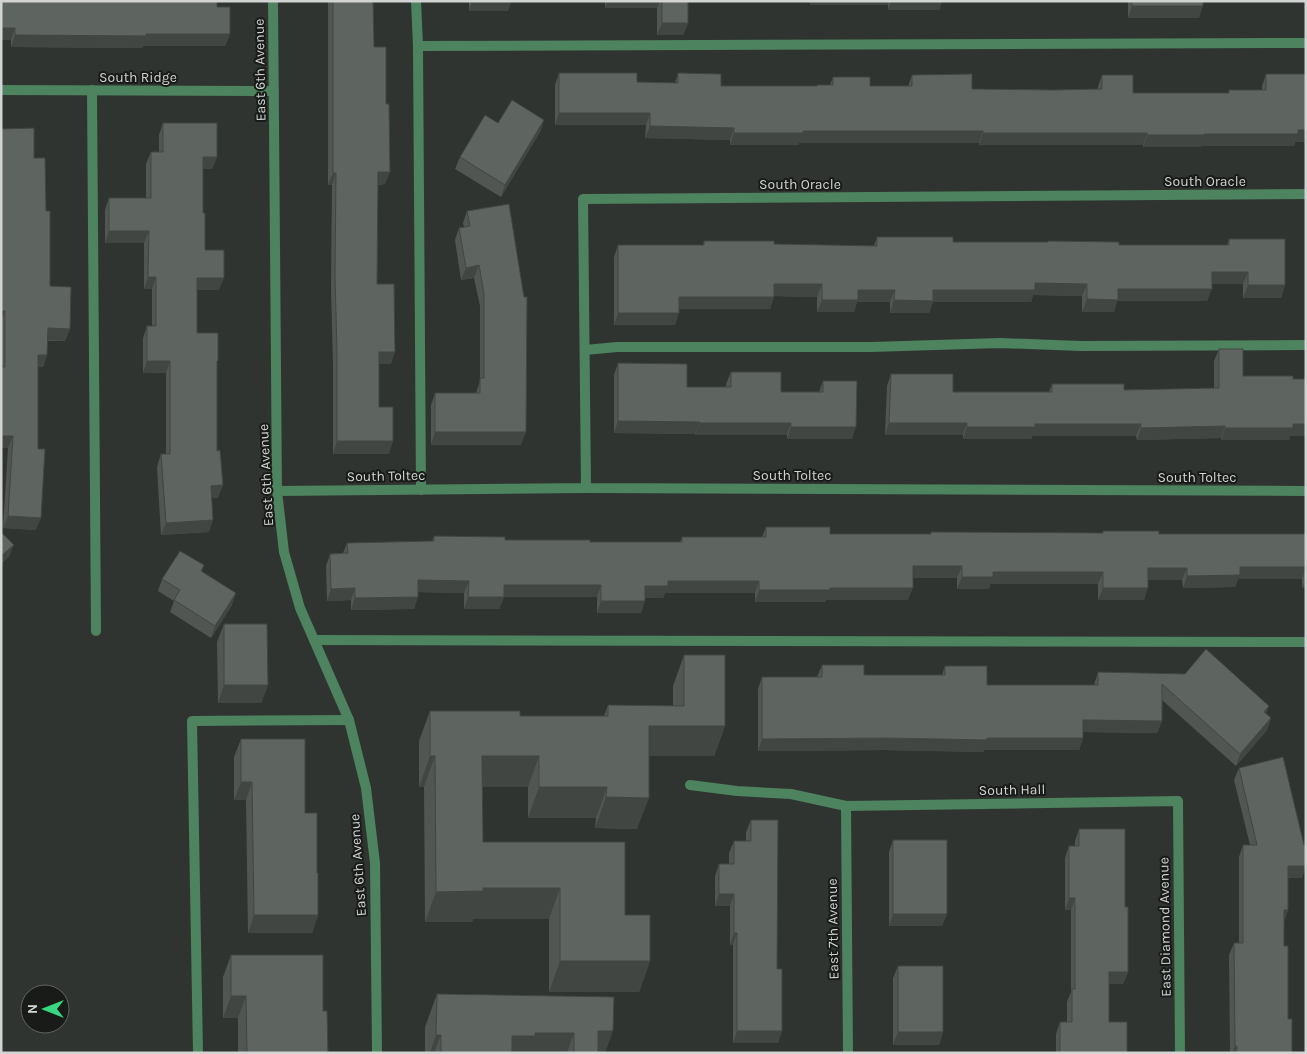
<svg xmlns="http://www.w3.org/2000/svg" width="1307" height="1054" font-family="Karla,sans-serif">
<rect width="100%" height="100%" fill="#2f3430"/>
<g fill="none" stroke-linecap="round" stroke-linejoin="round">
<path stroke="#4d835f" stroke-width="10" d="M416,1L418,46L421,490
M418,46L1306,43
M92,90L96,631
M585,350L617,347H871L1000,343L1081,346L1306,345
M314,640L1306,642
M690,785L737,791L791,794L846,806
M198,1053L192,721L349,720"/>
<path stroke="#4d835f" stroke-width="10" d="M273,1L277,491L284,552L300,608L349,720L366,788L375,863L377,1053
M1,90L274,91
M586,488L583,199L1306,194
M277,491L586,488L1306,491
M848,1053L846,806L1178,801L1180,1053"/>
</g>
<path fill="#515653" d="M1,1L217,7L230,34L225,46H143L142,48L11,47V40H1Z
M328,1H373L374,47L385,184L378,185L377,284L391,364H379V407L389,454H333V365L331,288L332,185H328Z
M469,1H688V23L683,35H657V8H605V2H511L508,11H469Z
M810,1H942L939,10H888V5H810Z
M1128,1H1203L1199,18H1128Z
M559,73L637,82L675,83L678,73L721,86H816L830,85L833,77L870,86H908L912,75L972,89L1053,90L1098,89V87L1102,75L1133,93H1228L1229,90H1262V86L1266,74L1306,142H1295L1294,146H1201L1200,147H1143V145H979V143H799V145H730V140L645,138L646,125H555V85Z
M544,120L540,132L501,197L455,169L460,157L498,123Z
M163,123L217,157L212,169H203V213L205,250L219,290H197V333L217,366V451L218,498H212L209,532L161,535L157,467L161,454H166V373H143V338L147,326H152V289H144V243H105V210L109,198H146V164L151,152H159V135Z
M1,129L34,158L46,211L50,286L70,329L65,341H47V355L43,367H38L36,530L3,528L8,448H1Z
M467,211L521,445H431V405L435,393H476L480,381V306L474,278L461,280L455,240L459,228L464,227L463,223Z
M877,237L953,242L1119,245H1227L1229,239L1285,285L1281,298H1243V284H1212L1207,301H1117L1114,312H1082V296L1033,295L1031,302H933L929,313H890V302H857L854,312H817V297L774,296L770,309H679L675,325H614V257L618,245H703L704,241L774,244L874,246Z
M1219,349L1243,376L1293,379H1306V436H1290L1289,440H1221V438L1137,440L1136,436H1032L1031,439H963V435H885L887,386L891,374L953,392H1049L1052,384L1124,390L1214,388V361Z
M618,363L687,387H726V384L731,372L781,392H819L823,381L852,439H787V435H695V434L614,433V375Z
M766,527L830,534H931V532L1102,533L1103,531L1159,534H1306V588H1302V579H1238L1235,587L1183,588L1182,580H1148L1144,600H1098V584H990L989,589H957V578H913L908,600H826L825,602H755V593H665L663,598H645L641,613H597V597H504L499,609H464V593L418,592L414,609L351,610V600L327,601L326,566L330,554L343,553L347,543L432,541L434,536L505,540L590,542H680L682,537H762Z
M204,565L202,571L232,605L211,638L170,612L174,601L158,591L162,579Z
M224,624L268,685L261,703H218L217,642Z
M684,655L725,726L714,756H649L637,829L595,828L596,818H528V787H482L483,842L625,915L650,961L639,992H549V919H473L472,922H425L424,787H419V741L430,711L520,716H604L608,705L673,706V686Z
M1306,658V684H1305Z
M822,665L864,675H942L945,666L987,685H1094L1098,672L1185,674L1267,714L1271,718L1267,730L1236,766L1162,700V721L1157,733L1083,732V738L1079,750H984L983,752L884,750L758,751V689L762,677H817Z
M241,739L305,813L317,873L318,915L312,933H248L246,800H234V757Z
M1239,768L1302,878H1288V910L1284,922V946L1288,1019L1292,1053H1230L1229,955L1234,943H1239V857L1243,845H1250L1234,780Z
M751,820L777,969L782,1031L778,1043H733V945H730V906H715V876L719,864H729V853L734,841H746V832Z
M1079,829L1125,907L1128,972L1123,984H1109V1022L1127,1053H1056V1034L1060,1022H1067V1002L1071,992V910H1065V858L1069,846H1075V841Z
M893,840L947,914L942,926H889V852Z
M231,955L323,1011L328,1053H238V1018H223V977Z
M898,966L943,1032L939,1045H893V978Z
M437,994L614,997L605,1053H425V1027Z"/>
<path fill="#424643" d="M472,1H605V2H511L508,11H469Z
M607,1H660L657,8H605Z
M811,1H889L888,5H810Z
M891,1H942L939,10H888Z
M1132,6H1203L1199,18H1128Z
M662,23H688L683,35H657Z
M1,28H15L11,40H1Z
M146,34H230L225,46H143L142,48L11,47L15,35Z
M559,113H650L646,125H555Z
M544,120L540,132L501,197L505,185Z
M650,126L734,128L730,140L645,138Z
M1306,130V142H1295L1294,146H1201L1200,147H1143L1147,135Z
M803,131H983L979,143H799V145H730L734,133Z
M983,133H1147L1143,145H979Z
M203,157H217L212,169H199Z
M378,172H390L385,184L374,185Z
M333,173H336L332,185H328Z
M109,231H149L144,243H105Z
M479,265L474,278L461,280L466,268Z
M1212,272H1248L1243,284H1207Z
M148,277H156L152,289H144Z
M197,278H224L219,290H193Z
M1035,283L1087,284L1082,296L1033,295L1031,302H933L929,313H890L894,300L933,290Z
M774,284H822L817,297L770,296Z
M1248,285H1285L1281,298H1243Z
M1118,289H1212L1207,301H1117L1114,312H1082L1087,299Z
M858,290H895L890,302H857L854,312H817L822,300Z
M679,297H774L770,309H675Z
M1,311H5L1,322Z
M618,313H679L675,325H614Z
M48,328L70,329L65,341L43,340Z
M379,352H395L391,364H375Z
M38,355H47L43,367H34Z
M147,361H170L166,373H143Z
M618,421L700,422L695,434L614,433Z
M700,423H791L787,435H695Z
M889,423H967L963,435H885Z
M1035,424H1141L1136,436H1032L1031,439H963L967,427Z
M1293,424H1306V436H1290L1289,440H1221L1225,428Z
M1225,426L1221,438L1137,440L1141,428Z
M791,427H856L852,439H787Z
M435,432H526L521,445H431Z
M1,436H13L8,448H1Z
M337,441H393L389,454H333Z
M223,485L218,498H207L211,486Z
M8,516L41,518L36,530L3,528Z
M213,520L209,532L161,535L166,523Z
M14,545L9,557L1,564V556Z
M913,566H962L957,578H908Z
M1240,567H1306V568L1302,579H1238L1235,587L1183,588L1187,576Z
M1148,568H1187L1182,580H1144Z
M993,572H1103L1098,584H990L989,589H957L962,577Z
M1306,578V588H1302Z
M418,580L469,581L464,593L413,592Z
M668,581H759L755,593H665L663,598H641L645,586Z
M504,585H601L597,597H504L499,609H464L468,597Z
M355,588L351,600L327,601L331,589Z
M830,588H913L908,600H826L825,602H755L759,590Z
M1103,588H1148L1144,600H1098Z
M236,593L232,605L211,638L215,626Z
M418,597L414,609L351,610L355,598Z
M601,601H645L641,613H597Z
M224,685H268L261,703H218Z
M1269,706L1265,718L1264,712Z
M1271,718L1267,730L1236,766L1240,754Z
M1083,720L1162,721L1157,733L1079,732Z
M649,726H725L714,756H638Z
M1083,738L1079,750H984L983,752L884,750L758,751L762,739Z
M430,756H435L424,787H419Z
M482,756H539L528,787H471Z
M241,782H252L246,800H234Z
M539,787H607L596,818H528Z
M606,797L649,798L637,829L595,828Z
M1288,866H1306L1302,878H1284Z
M483,888H560L549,919H473L472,922H425L436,892Z
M719,894H734L730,906H715Z
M1069,898H1075L1071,910H1065Z
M1284,910H1288L1284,922Z
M893,914H947L942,926H889Z
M254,915H318L312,933H248Z
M734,933H737L733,945H730Z
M560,961H650L639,992H549Z
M1109,972H1128L1123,984H1105Z
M231,996H246L238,1018H223Z
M598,1031H613L605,1053H590Z
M737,1031H782L778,1043H733Z
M898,1032H943L939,1045H893Z
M535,1033H574L567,1053H506L512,1036Z
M436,1035H441L434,1053H430Z
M1235,1046H1237L1235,1053H1232Z"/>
<path fill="#5e6460" stroke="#424643" d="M1,1H217V7H230V34H146V36L15,35V28H1Z
M333,1H373L374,47H386V104H389L390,172H378L377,284H394L395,352H379V407H393V441H337V353L335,276L336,173H333Z
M662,1H688V23H662Z
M1132,1H1203V6H1132Z
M559,73H637V82L678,83V73L721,74V86H817V85H833V77H870V86H912V75L972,74V89L1053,90L1102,89V75H1133V93H1229V90H1266V74H1306V130H1298V134H1204V135H1147V133H983V131H803V133H734V128L650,126V113H559Z
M512,100L544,120L505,185L460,157L485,115L498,123Z
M163,123H217V157H203V213H205V250H224V278H197V333H218V361H217V451L220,450L223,485L211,486L213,520L166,523L161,454H170V361H147V326H156V277H148L149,231H109V198H151V152H163Z
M34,128V158H45L46,211H50V286L71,287L70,329L48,328L47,355H38V449H45L41,518L8,516L13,436H1V367H5V311H1V129Z
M509,204L524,297H527L526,432H435V393H480V378H484V294L479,265L466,268L459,228L470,226L467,211Z
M877,237H953V242H1048V241L1119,242V245H1229V239H1285V285H1248V272H1212V289H1118V300L1087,299V284L1035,283V290H933V301L894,300L895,290H858V300H822V284H774V297H679V313H618V245H704V241H774V244L877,246Z
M1219,349H1243V376H1293V379H1306V424H1293V428H1225V426L1141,428V424H1035V427H967V423H889L891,374H953V392H1052V384H1124V390L1219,388Z
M618,363L687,364V387H731V372H781V392H823V381H857L856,427H791V423H700V422L618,421Z
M766,527H830V534H931V532L1103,533V531H1159V534H1306V567H1240V575L1187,576V568H1148V588H1103V572H993V577H962V566H913V588H830V590H759V581H668V586H645V601H601V585H504V597H468L469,581L418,580V597L355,598V588L331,589L330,554L348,553L347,543L434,541V536L505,537V540H590V542H682V537H766Z
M1,532L14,545L1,556Z
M180,551L204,565L201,571L236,593L215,626L174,600L180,590L162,579Z
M224,624H267L268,685H224Z
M1206,649L1269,706L1264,712L1271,718L1240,754L1162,684V721L1083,720V738H987V740L888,738L762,739V677H822V665H864V675H945V666H987V685H1098V672L1185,674Z
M684,655H725V726H649V798L606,797L607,787H539V756H482L483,842H625V915H650V961H560V888H483V891L436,892L435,756H430V711H520V716H608V705L684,706Z
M241,739H305V813H317V873H318V915H254L252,782H241Z
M1283,757L1304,845H1306V866H1288V910H1284V946H1288V1019H1292V1053H1237V1046H1235L1234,943H1243V845H1257L1239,768Z
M751,820H778L777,969H782V1031H737V933H734V894H719V864H734V841H751Z
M1079,829H1125V907H1128V972H1109V1022H1127V1053H1060V1022H1072V989H1075V898H1069V846H1079Z
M893,840H947V914H893Z
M231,955H323V1011H327L328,1053H247L246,996H231Z
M898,966H943V1032H898Z
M437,994L614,997L613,1031H598V1053H574V1033H535V1036H512V1053H441V1035H436Z"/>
<g text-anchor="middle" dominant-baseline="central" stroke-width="4" stroke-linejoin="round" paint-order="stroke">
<g font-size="14" fill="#d1d4d2" stroke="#191b19">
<text transform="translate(260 70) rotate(-91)">East 6th Avenue</text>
<text x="138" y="77">South Ridge</text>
<text x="1205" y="181">South Oracle</text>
<text x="800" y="184">South Oracle</text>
<text transform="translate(266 475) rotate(-93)">East 6th Avenue</text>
<text x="792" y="475">South Toltec</text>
<text transform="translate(386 476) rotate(-1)">South Toltec</text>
<text x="1197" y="477">South Toltec</text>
<text transform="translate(1012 790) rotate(-1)">South Hall</text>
<text transform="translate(358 865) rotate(-94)">East 6th Avenue</text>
<text transform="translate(1165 927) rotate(-91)">East Diamond Avenue</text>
<text transform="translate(833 929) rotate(-91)">East 7th Avenue</text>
</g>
</g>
<rect width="1307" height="1054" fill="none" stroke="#d1d4d2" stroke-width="5"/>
<g transform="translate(45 1009) rotate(270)"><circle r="24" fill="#191b19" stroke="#636563"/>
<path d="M0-4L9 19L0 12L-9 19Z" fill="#37d880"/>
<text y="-8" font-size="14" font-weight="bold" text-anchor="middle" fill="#d1d4d2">N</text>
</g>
</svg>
